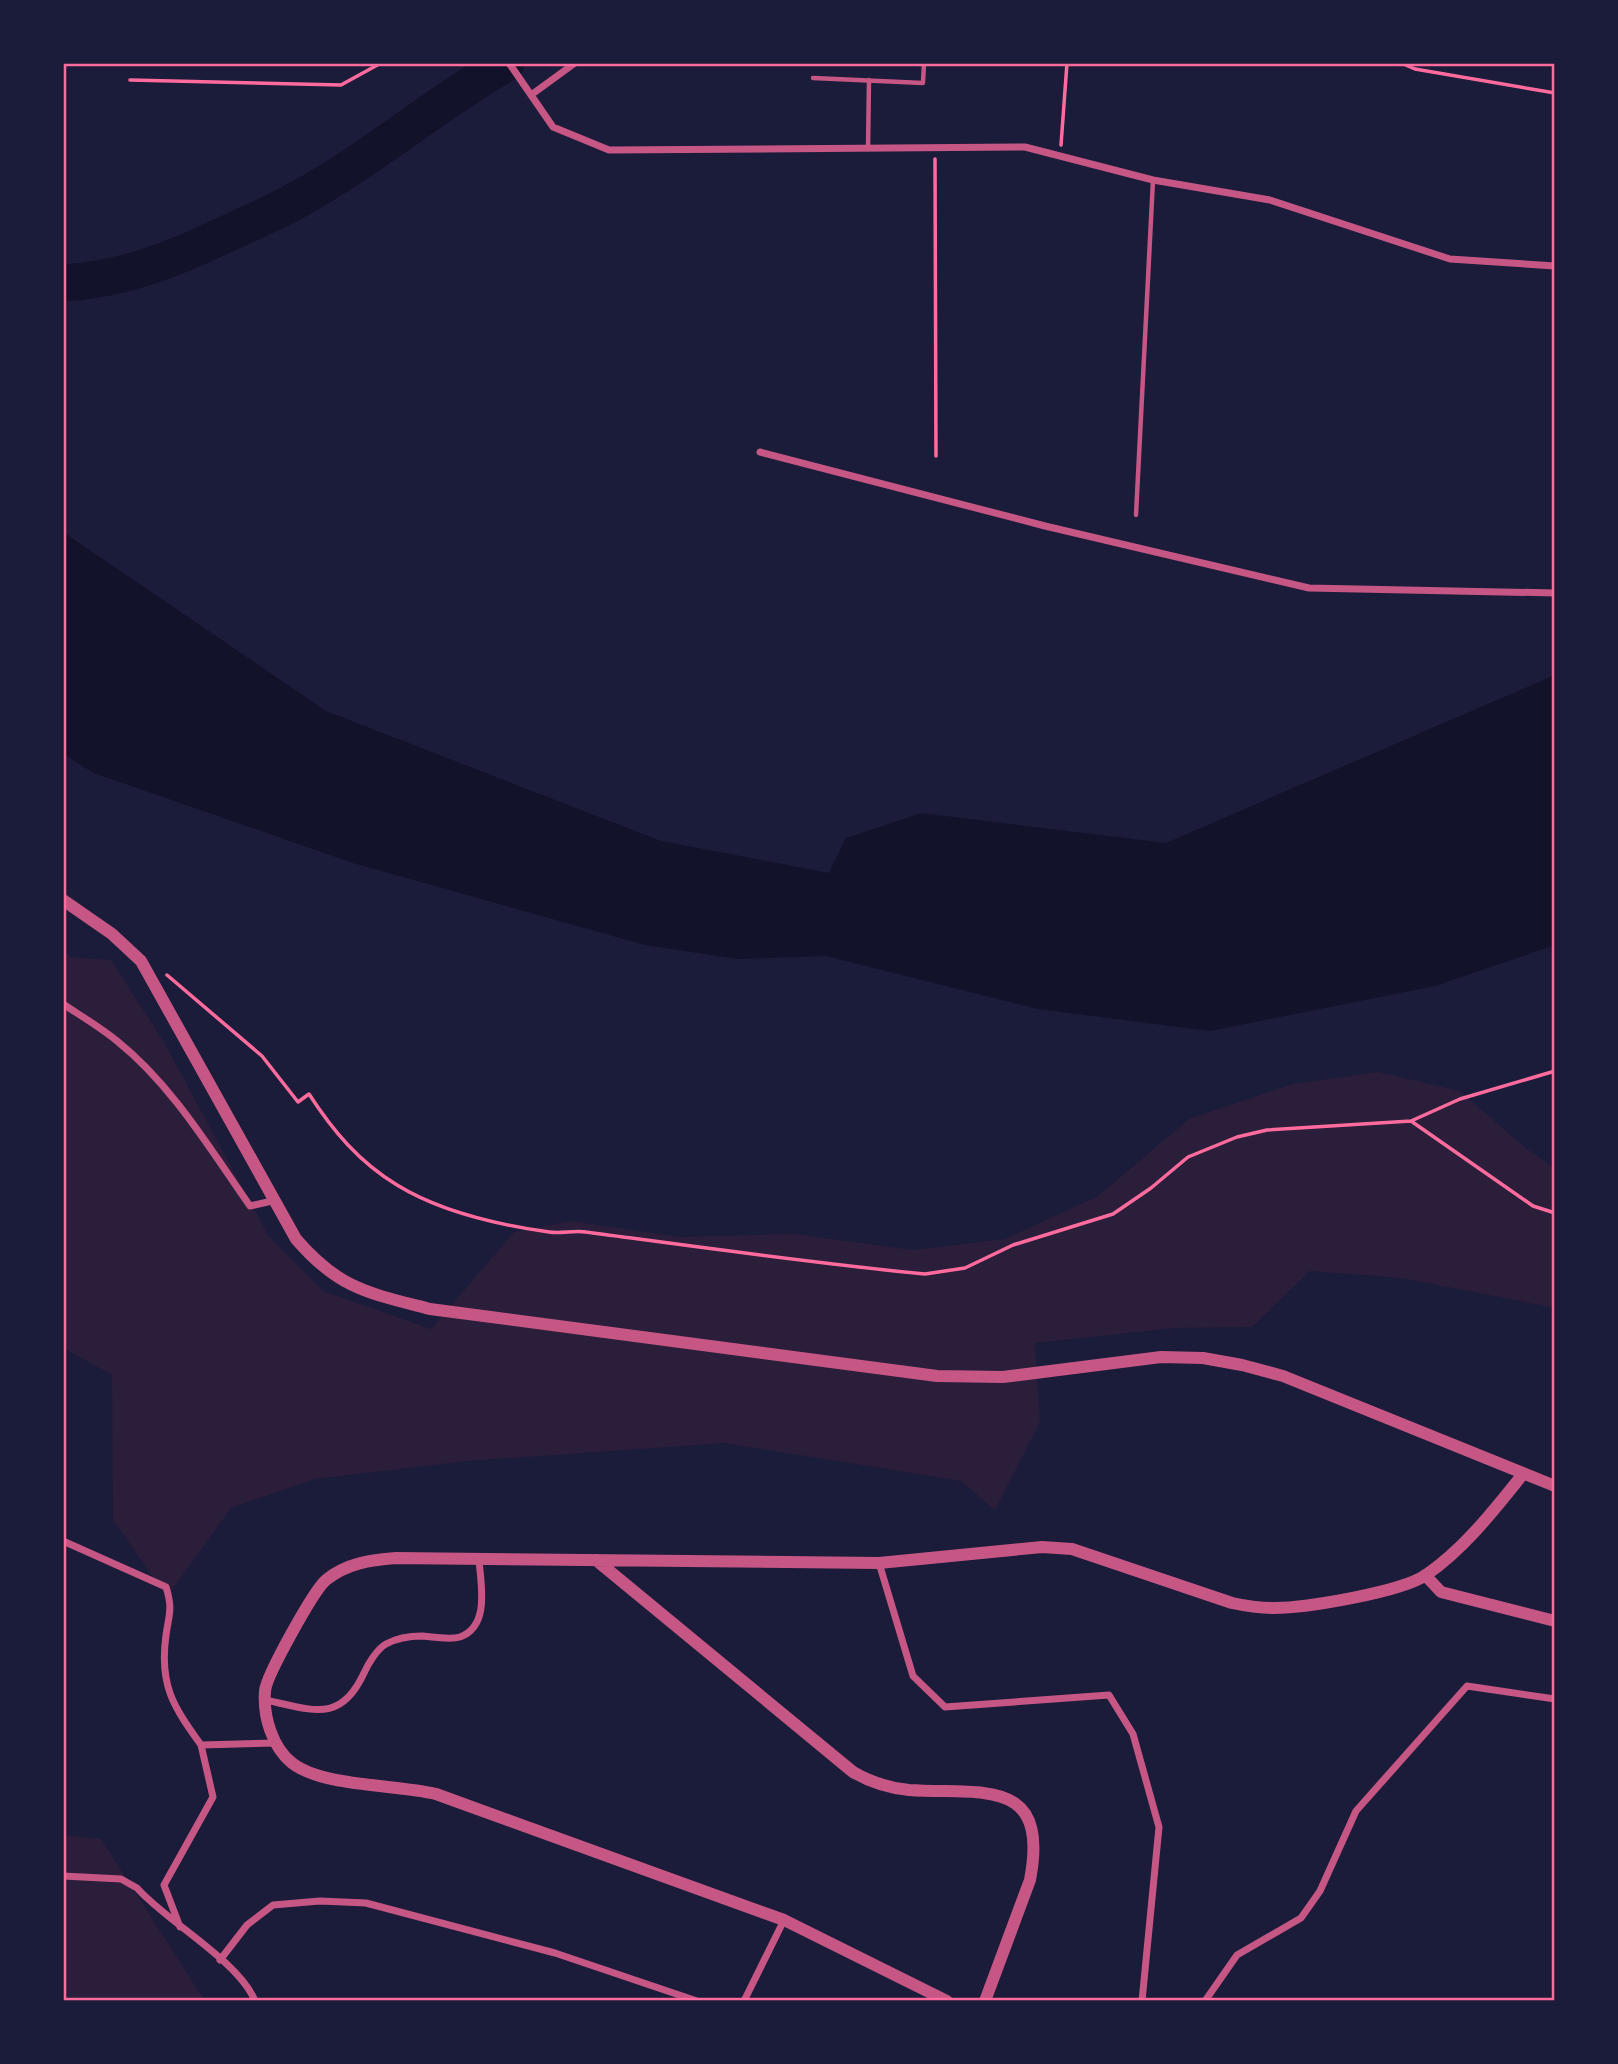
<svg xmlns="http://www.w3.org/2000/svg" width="1618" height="2064" font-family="'Noto Sans',sans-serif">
<rect width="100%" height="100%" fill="#1b1b3a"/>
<path fill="#2a1e3b" d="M63,951L71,957L111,960L164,1042L268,1235L323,1291L431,1329L514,1232L571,1221L679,1237L794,1234L913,1250L1005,1239L1098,1196L1189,1119L1293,1084L1378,1072L1460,1091L1527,1149L1555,1168V1308L1402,1278L1310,1271L1252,1327L1175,1328L1035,1343L1040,1422L995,1510L961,1481L725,1443L468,1461L315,1479L231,1508L167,1597L113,1520L112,1375L63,1348Z
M63,1835L101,1839L205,2001H63Z"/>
<path fill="#12122b" d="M63,532L326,711L661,841L829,873L846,838L921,813L1166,843L1555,675V945L1435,986L1210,1031L1038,1009L826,956L738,959L645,945L353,863L94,773L63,754Z"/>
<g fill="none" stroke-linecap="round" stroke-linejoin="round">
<path stroke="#12122b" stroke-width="37" d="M63,283C119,280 170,261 220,237C245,225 272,214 297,200C370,160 434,105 506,63"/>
<path stroke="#ff6b9d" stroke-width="3.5" d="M1401,63L1415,69L1555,93
M130,80L341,85L381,63
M1061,145L1067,63
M935,159L936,456
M167,975L262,1056L298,1102L309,1094C333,1131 359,1162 397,1185C441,1212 499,1225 549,1232C561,1234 574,1230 586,1232C699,1247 812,1263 925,1274L965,1268L1013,1245L1113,1214L1151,1188L1188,1157L1237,1137L1267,1130L1411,1121L1460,1099L1555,1071
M1411,1121L1533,1206L1555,1213"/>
<path stroke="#c65784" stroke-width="4.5" d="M813,78L923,83L924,63
M868,149L869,80
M1136,515L1153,180"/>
<path stroke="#c65784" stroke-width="7" d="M509,63L553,127L609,150L1025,147L1153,180L1270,200L1450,259L1555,266
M531,95L575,63
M760,452L1045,526L1309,588L1555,593
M63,1004C81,1016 100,1027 117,1041C172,1085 210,1149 250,1206L272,1201
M63,1541L166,1587C173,1609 169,1614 166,1635C159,1685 173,1706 201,1745
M879,1563L913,1676L945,1707L1109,1695L1133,1734L1159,1827L1142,2001
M265,1700C311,1709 340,1725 364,1673C368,1664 377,1649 386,1644C397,1638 411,1636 422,1636C433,1637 450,1640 460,1637C490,1626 481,1585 479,1560
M63,1876L121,1879L137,1888C167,1922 239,1961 255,2001
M180,1927L164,1885L213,1797L201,1745L276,1743
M220,1960L247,1925L273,1905L320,1901L366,1903L555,1953L697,2001
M744,2001L784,1920
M1205,2001L1237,1955L1301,1918L1320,1891L1356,1811L1467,1686L1555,1699"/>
<path stroke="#c65784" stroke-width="12" d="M63,900L112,934L141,961L296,1239C339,1289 368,1293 430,1309L937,1376L1003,1377L1161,1357L1203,1358L1242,1365L1283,1376L1555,1486
M596,1560L853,1772C870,1782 889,1788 909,1790C980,1795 1050,1775 1030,1880L985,2001
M1425,1575L1441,1592L1555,1621
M947,2001L784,1920L436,1794C395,1784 323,1787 292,1763C272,1747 263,1716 265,1691C266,1676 314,1590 326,1580C347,1563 371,1560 396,1558L879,1563L1042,1547L1072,1549L1232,1603C1246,1606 1260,1608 1274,1608C1306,1608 1401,1592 1426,1575C1464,1549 1495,1509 1523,1474"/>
</g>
<rect width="1618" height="2064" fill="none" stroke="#1b1b3a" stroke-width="130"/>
<rect x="65" y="65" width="1488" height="1934" fill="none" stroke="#ff6b9d" stroke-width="2.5"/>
</svg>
